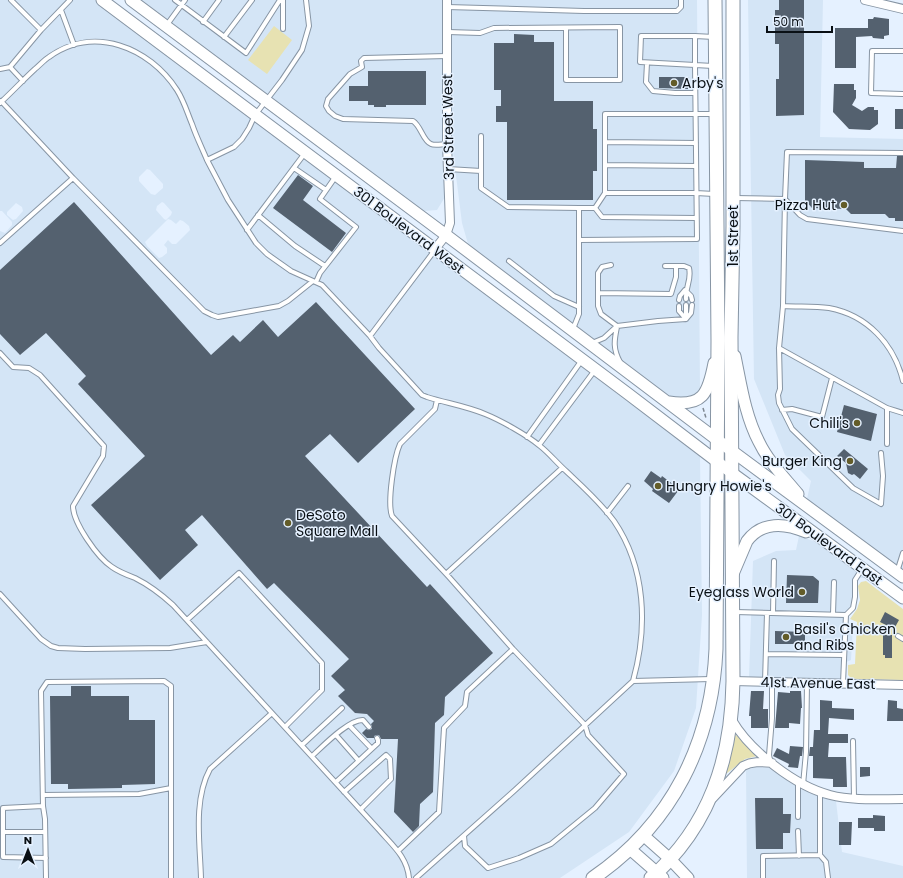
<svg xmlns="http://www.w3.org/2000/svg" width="903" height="878" font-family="Poppins,sans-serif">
<rect width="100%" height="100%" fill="#e5f1ff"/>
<path fill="#d4e5f6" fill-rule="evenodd" d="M0,0H95L700,456L702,615L696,708L674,771L629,832L560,878H0V231L5,233L12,225V222L2,211H0ZM147,169L150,170L163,184V188L155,195L151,194L139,181V177ZM162,202L164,203L172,212L171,215L166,220L164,219L156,210L157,206ZM16,203L22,207L23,211L16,219L13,220L7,215V212ZM168,219L171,220L176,224L180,220L183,221L189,226L190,230L176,244H172L168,240L164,245L167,248V253L162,257L159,258L147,246L145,242Z
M139,0H442L443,144L445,197L437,210L424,211L266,97Z
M451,0H697L700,391L695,395L690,398H676L666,396L468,244L462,223L452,144Z
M748,0H823L820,137L903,139V572L812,505L807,499L811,481L785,455L754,379Z
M799,536L822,544L903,603L868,578H860L858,579L855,584L856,599L848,614L847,621L848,623L853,625L851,660L844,663L845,678L846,679L749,677L753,561L776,551L796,550Z
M756,767L770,768L800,789L823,798L836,801L842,852L903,866V878H747L746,770Z"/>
<path fill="#e7e2b2" d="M274,26L292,40L267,74L248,60Z
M866,581L903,609V680L857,679L851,678L848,675V665L855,664L857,622L850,619L857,609L860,600L858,586L861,582Z
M736,735L757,756L745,759L726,774L725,773L734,736Z"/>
<path fill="#54616f" d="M779,0H804V115L776,116V79H779V44H775V10H779Z
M874,17L889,19V35L884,36V39L873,38L872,36L856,37V68H835V28H868V19H873Z
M514,34L534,35V42H554V101H593V129H597V171H593V200H507V122H496V106H501V90H494V43H514Z
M368,71H426V105H386V107H374V105H368V101H349V86H368Z
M659,77H689L688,89L659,88Z
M834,84H854V90H856V98L852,105L862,111L868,107H874V110H878V124L870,130L849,129L833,112Z
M895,109H903V129H895Z
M897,156H903V221H895V218H889L885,214H851L846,209L812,208L805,200V160L864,162V168H896Z
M298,175L313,186L303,200L346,233L332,252L273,208Z
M74,202L211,355L233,335L240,342L263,320L278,337L316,302L415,409L358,463L330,434L305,456L427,587L430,584L493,653L445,697L444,715L435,723L433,792L420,804L419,826L413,832L394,812L398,739H381L379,735H377L374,736V738H367L362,733L366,729L369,730L372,729V727L371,724L374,721L367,714L355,713L338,696L345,690L331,676L349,659L274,583L267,589L202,515L185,530L198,545L160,580L91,505L145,456L78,384L86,376L46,333L20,355L0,334V270Z
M844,405L877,414L871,441L837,432Z
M844,449L868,469L860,479L854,474L852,475L848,473L846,463L837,456Z
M651,471L661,478L662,476L678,488L676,490L678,491L669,503L652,491L653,489L644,481Z
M787,575L813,576L819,581L818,603H786Z
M885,612L899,620L894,629L880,622Z
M775,631L805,632V644H775Z
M883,635H892V658H885V655H883Z
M71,686H91V696H129V720H155V784L122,785V788L68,789V784H51L50,696H71Z
M751,691H764L763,709H768V728H751V716H749Z
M790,691H801L802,708H801L800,724L789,723V728H775L778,692L790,693Z
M820,700L832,701V708L854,709V720L829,718L828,734H848V743H829L828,757H846L847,787H833V779L813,778V756H809L810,747H813L814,730H820Z
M888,700L897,701V708L903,709V721H887Z
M790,746L803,747L802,756H800L798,768L788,767L789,764L773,756L777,748L789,754Z
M860,767H870V776L860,777Z
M755,798H783V814H791L790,833H783V849H756Z
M873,815L885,816V831H874V828H858V818H873Z
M839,822H852L851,845H839Z"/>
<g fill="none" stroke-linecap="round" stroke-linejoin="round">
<defs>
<path id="service" d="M11,0L41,30
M175,0L246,53L280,0
M283,0V29
M447,7L584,11H677L681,7V0
M61,10L74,45
M203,22L219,0
M166,26L185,0
M448,32L480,33L494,28L620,27V80H566V28
M695,36L714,37
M224,37L252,0
M903,51H872L871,93L903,94
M447,56L364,58L361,61L362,67L350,74L328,99L326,106L329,111L335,116L343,119L413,121C421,126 423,141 431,144C435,146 442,144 447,144
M647,63L646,82L653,91L675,93H694
M10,67L23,81
M0,69L10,67L41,30L70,0
M1,101L73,178
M0,103C12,92 23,80 35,69C40,65 44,60 49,57C94,25 149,47 177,90C184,101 187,112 192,124C196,136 202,148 207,160L234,147L242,139L249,128L255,115L282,80L302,50L309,26L306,0
M481,136V188L508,207L579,208V314L573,329
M605,142L696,143
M903,153L787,152L785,199L800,215L807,219L903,231
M207,160L228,200L256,243L267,254L291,271L322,285L370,336
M605,165L696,166
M294,168L326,190
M448,169L481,171
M605,193V114H714
M735,198L785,199L783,306L779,348L780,389L778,395L779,403L792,429L853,488L881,504L883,476L881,453
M579,208H595L605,193H696L714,194
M595,208L602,217L696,218
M258,215L295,246L325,266
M247,230L305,153
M579,240L697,239L695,65L640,62L641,36H695V65L713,66
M0,243L73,178L204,311L212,315L218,317L279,306L288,301L313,281
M509,261L554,296L579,307
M611,265L602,267L598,273V306L601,314L617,326
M665,266H684L689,268C692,280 685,287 686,299
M316,282L320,273L356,227L320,199L336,176
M686,291L691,296L692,300
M599,293L671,294L676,277V266
M679,300L680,296L685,290
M686,305V319
M679,306V311L686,319
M783,306C798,307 814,306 829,308C867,315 894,344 903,381
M617,327C614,341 613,349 620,362
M592,343L604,338L617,326L658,321L686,319L691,313L692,305
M779,348L887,408L903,413
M0,353L13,367L29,368L40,375L104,446L103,456L73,506C73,523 98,558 112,567C119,572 127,575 135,578C149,585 161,594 173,605L380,831C393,846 407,857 409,878
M437,400L435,409L400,444C394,457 387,503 392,516L449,577L513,649L585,725L588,735L624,774L595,808L551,844L519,858L488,868L465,846L464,836
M782,410L792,409L822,417L832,378
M527,437L582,360
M887,444V408
M539,445L595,370
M607,513L628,486
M897,572L903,553
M447,573L562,468
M0,594L41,639L51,646L58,648L85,649L170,648L207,642
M735,612L846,615
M773,613L774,561
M833,614L834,582
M187,620L239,573L322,663V690L285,727
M898,636L903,639
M766,654L844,655
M633,681L711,679
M765,682L767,613
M843,683L846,615L853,608L855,597V580L862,569
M349,725L371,748
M336,735L358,760
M853,741L854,798
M302,745L342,708
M312,756C322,747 349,719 363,720L369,727
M770,760L769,755L772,718V682
M336,782L378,743V740L377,738
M798,782V817
M803,785L806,752L807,683
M344,792L386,755L390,759L391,779L361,809
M820,792V855L826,862L828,878
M43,795L139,794L171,788
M43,806L3,808V857L46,858
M798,831L799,856
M3,832H45
M398,851L439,812L444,728L465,706L467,692L513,649
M46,878L45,819L43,806L41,691L47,682L164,681L171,686V878
M201,878C200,843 193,800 210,769L272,713
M416,878L515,790L633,681C648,627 646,568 614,521C600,502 583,487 566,471C557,463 549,453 540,446C527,435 500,420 485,414C466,406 446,403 427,397L422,395L379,348L370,336L435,250
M763,878V856L820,855"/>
<path id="minor" d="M865,0L903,9
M435,249L446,235L450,223L447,144V0
M733,681L903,685
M732,720C750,751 795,786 830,795C853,801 879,799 903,799
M713,798L743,766C753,761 761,762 772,763"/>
<path id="secondary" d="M102,0L627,393L732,473L903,598
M131,0L446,235L732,451L903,577
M735,356C741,385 745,415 759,442C768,461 784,477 798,494
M669,402C703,407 708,394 714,363
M733,574L747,541C762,521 785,523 806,532
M643,835L670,859L688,878
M630,849L663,878"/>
<path id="primary" d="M593,878C672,824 712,743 716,649L718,341L715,0
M651,878C710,826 732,758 733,681L731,337L733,226V0"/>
</defs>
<use href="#service" stroke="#8795a4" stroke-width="6"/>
<use href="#minor" stroke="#8795a4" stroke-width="10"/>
<use href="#secondary" stroke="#8795a4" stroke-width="13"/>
<use href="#primary" stroke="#8795a4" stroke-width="15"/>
<path stroke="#808993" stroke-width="1.5" stroke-dasharray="4 2" stroke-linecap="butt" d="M703,408L706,418"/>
<use href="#service" stroke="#fff" stroke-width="4"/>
<use href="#minor" stroke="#fff" stroke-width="8"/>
<use href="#secondary" stroke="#fff" stroke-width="11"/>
<use href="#primary" stroke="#fff" stroke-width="13"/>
</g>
<g fill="#635c28" stroke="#e5f1ff" stroke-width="1.5">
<circle cx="674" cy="83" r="4"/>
<circle cx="844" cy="205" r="4"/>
<circle cx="857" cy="423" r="4"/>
<circle cx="850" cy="461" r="4"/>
<circle cx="658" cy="486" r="4"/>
<circle cx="288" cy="523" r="4"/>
<circle cx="802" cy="592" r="4"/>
<circle cx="786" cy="637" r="4"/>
</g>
<g text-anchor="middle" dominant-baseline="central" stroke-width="3" stroke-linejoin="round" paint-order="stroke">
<g font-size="14" fill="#090f14" stroke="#e5f1ff" text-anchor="start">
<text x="682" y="83">Arby's</text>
<text x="836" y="205" text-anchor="end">Pizza Hut</text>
<text x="849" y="423" text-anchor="end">Chili's</text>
<text x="842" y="461" text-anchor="end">Burger King</text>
<text x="666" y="486">Hungry Howie's</text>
<text x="296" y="515">DeSoto<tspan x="296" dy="16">Square Mall</tspan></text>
<text x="794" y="592" text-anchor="end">Eyeglass World</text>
<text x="794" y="629">Basil's Chicken<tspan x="794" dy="16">and Ribs</tspan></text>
</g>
<g font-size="14" fill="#090f14" stroke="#e5f1ff">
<text transform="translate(448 127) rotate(-91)">3rd Street West</text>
<text transform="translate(409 230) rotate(37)">301 Boulevard West</text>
<text transform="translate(733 236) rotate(-90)">1st Street</text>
<text transform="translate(829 544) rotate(36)">301 Boulevard East</text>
<text transform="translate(818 683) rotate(1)">41st Avenue East</text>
</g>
</g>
<g transform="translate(28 850)" stroke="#e5f1ff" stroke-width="3" paint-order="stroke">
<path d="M0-3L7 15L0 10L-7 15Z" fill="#090f14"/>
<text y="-6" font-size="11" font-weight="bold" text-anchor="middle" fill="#090f14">N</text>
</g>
<path d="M767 26v6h65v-6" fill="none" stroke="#090f14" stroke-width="2"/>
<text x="773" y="26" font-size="12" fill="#090f14" stroke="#e5f1ff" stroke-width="3" paint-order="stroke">50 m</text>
</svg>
